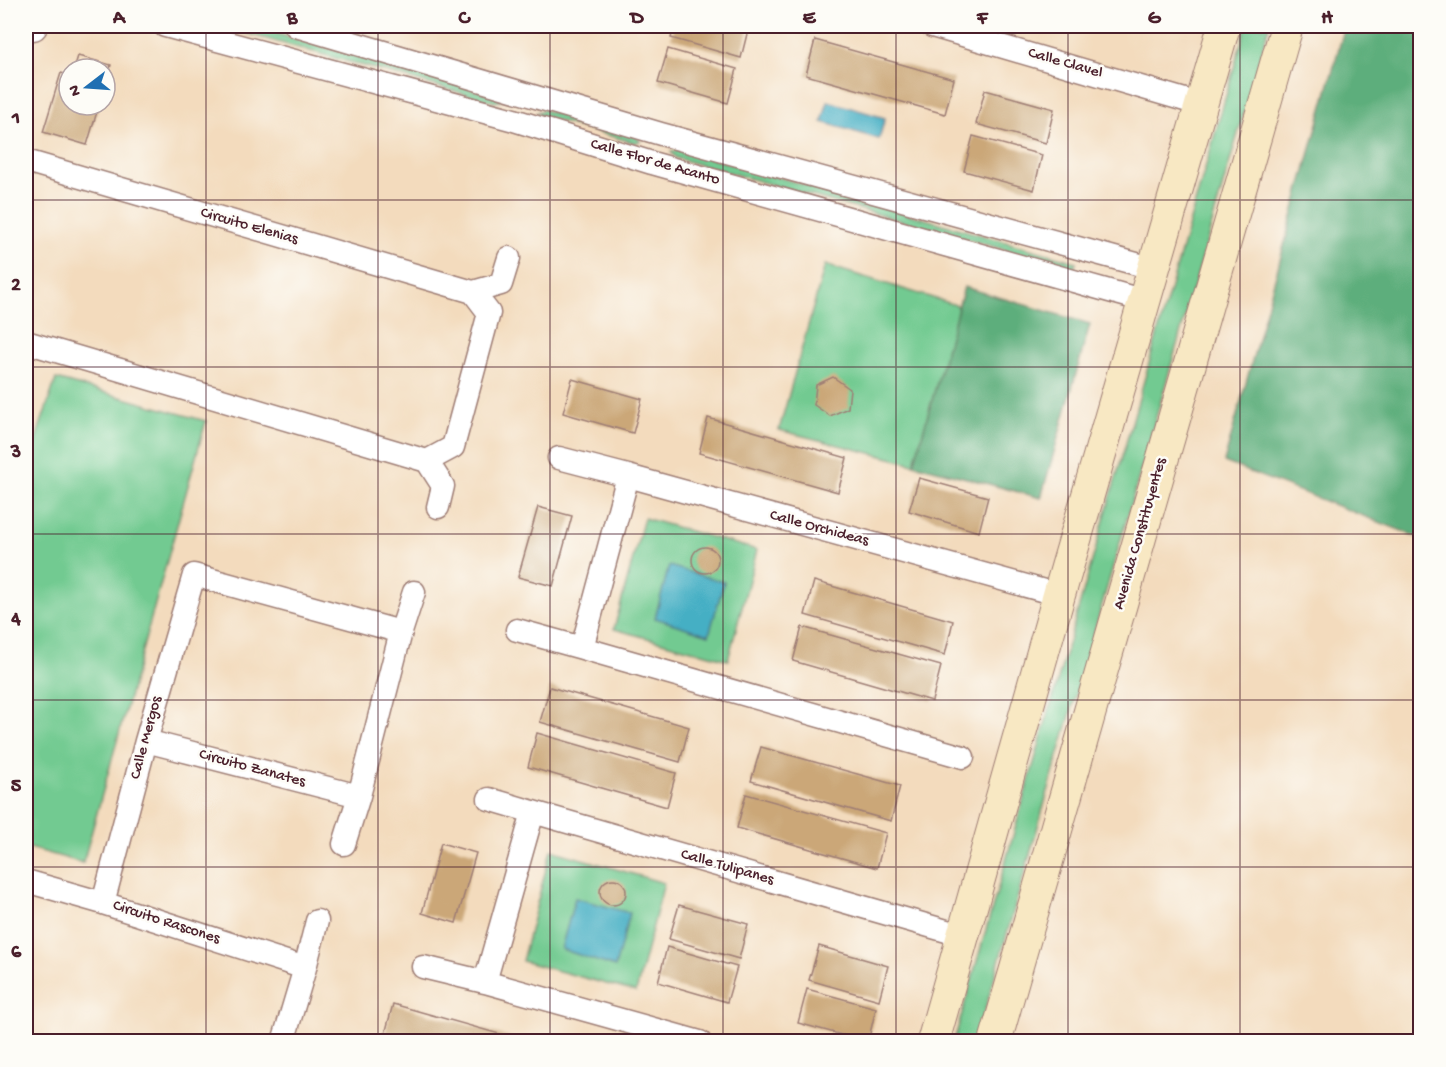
<svg xmlns="http://www.w3.org/2000/svg" width="1446" height="1067" font-family="'Gochi Hand',sans-serif">
<rect width="100%" height="100%" fill="#fdfcf7"/>
<filter id="ink" filterUnits="userSpaceOnUse"><feTurbulence type="fractalNoise" baseFrequency=".0167" numOctaves="2"/><feDisplacementMap in="SourceGraphic" scale="12" xChannelSelector="R" yChannelSelector="G"/><feConvolveMatrix kernelMatrix="1 2 1 2 8 2 1 2 1" color-interpolation-filters="sRGB"/></filter>
<filter id="wash" filterUnits="userSpaceOnUse"><feTurbulence type="fractalNoise" baseFrequency=".008" numOctaves="4" result="noise"/><feDisplacementMap in="SourceGraphic" scale="24" xChannelSelector="R" yChannelSelector="G"/><feGaussianBlur stdDeviation="1.35" result="paint"/><feColorMatrix in="noise" values="0 0 0 0 0 0 0 0 0 0 0 0 0 0 0 0 0 1.4 0 .05"/><feComposite in="paint" operator="in"/></filter>
<g filter="url(#wash)">
<rect width="100%" height="100%" fill="#f3dbbd"/>
<path fill="#72ca91" stroke="#5e745e" stroke-width="1.5" d="M220,26H250L499,97L501,101L494,102Z
M1246,26H1269L976,1041H954Z
M544,110L638,138L640,141L635,143L541,116L537,112Z
M679,149L1076,262L1074,269L676,158L671,152Z
M825,265L959,306L914,464L779,430Z
M56,379L206,421L83,863L26,847V468Z
M644,518L757,550L728,660L614,629Z
M551,850L664,883L636,992L522,961Z"/>
<path fill="#5dae7b" stroke="#546653" stroke-width="1.5" d="M1345,26H1420V538L1224,462Z
M964,287L1090,324L1041,498L914,464Z"/>
<path fill="#45afc4" stroke="#486778" stroke-width="1.5" d="M828,101L885,118L879,139L822,122Z
M669,566L724,582L709,635L655,618Z
M575,898L630,913L615,967L561,949Z"/>
<g id="blocks">
<path fill="#cba778" d="M674,26H749L741,58L671,38Z
M815,40L954,79L945,114L806,75Z
M668,49L737,69L728,103L658,83Z
M78,56L111,65L106,82L105,69H74Z
M61,73L69,75V105H99L87,145L43,132Z
M985,90L1054,109L1046,143L976,124Z
M973,136L1042,155L1034,190L964,171Z
M833,377L850,389L848,408L830,416L814,405L816,385Z
M572,379L642,399L633,433L563,413Z
M708,418L847,458L838,492L699,453Z
M919,478L988,497L979,532L909,511Z
M538,507L572,516L553,586L518,577Z
M692 560a13 13 0 1 1 26 0a13 13 0 1 1-26 0Z
M814,581L953,621L945,655L805,615Z
M802,627L941,666L932,701L793,661Z
M550,687L689,727L680,762L540,722Z
M537,733L676,773L667,807L528,767Z
M761,747L900,786L891,821L751,781Z
M746,794L886,833L877,868L737,828Z
M441,843L476,853L456,923L422,913Z
M600 892a13 13 0 1 1 26 0a13 13 0 1 1-26 0Z
M679,905L748,924L739,959L669,939Z
M819,946L888,966L879,1000L809,980Z
M667,947L737,967L727,1002L658,982Z
M807,989L876,1008L868,1042L798,1023Z
M393,1004L524,1041V1042H397L384,1038Z"/>
</g>
</g>
<g filter="url(#ink)">
<use href="#blocks" fill-opacity="0" stroke="#9e7d74" stroke-width="1.5"/>
<g fill="none" stroke-linecap="round" stroke-linejoin="round">
<defs>
<path id="minor" d="M165,26L514,120L652,163L1145,301
M296,26L661,134L1155,269
M932,26L1202,105
M26,161L473,292L489,313L453,447L427,461L26,342
M473,292L501,284L509,258
M559,458L628,476
M427,461L443,486L438,507
M517,630L582,648
M401,632L414,592
M963,757L582,648L628,476L1059,595
M489,799L533,812
M344,844L359,796
M26,881L103,903L305,968L283,1042
M103,903L146,741L194,575L401,632L359,796L146,741
M423,967L485,982
M305,968L317,921
M700,1042L485,982L533,812L964,936"/>
<path id="tertiary" d="M26,27L33,26"/>
<path id="secondary" d="M933,1042L1059,595L1224,26
M995,1042L1287,26"/>
</defs>
<use href="#minor" stroke="#9e7d74" stroke-width="25"/>
<use href="#tertiary" stroke="#9e7d74" stroke-width="31"/>
<use href="#secondary" stroke="#9e7d74" stroke-width="34"/>
<use href="#minor" stroke="#fff" stroke-width="22"/>
<use href="#tertiary" stroke="#fff" stroke-width="28"/>
<use href="#secondary" stroke="#f8e8c3" stroke-width="32"/>
</g>
</g>
<path fill="none" stroke="#4a1f2b" stroke-width="1.5" stroke-opacity="0.55" d="M206,26V1042M378,26V1042M550,26V1042M723,26V1042M896,26V1042M1068,26V1042M1240,26V1042M26,200H1420M26,367H1420M26,534H1420M26,700H1420M26,867H1420"/>
<g text-anchor="middle" dominant-baseline="central" stroke-width="5" stroke-linejoin="round" paint-order="stroke">
<g font-size="16" fill="#4a1f2b" stroke="#fdfcf7">
<text transform="translate(1065 64) rotate(16)">Calle Clavel</text>
<text transform="translate(655 163) rotate(16)">Calle Flor de Acanto</text>
<text transform="translate(249 227) rotate(16)">Circuito Elenias</text>
<text transform="translate(819 529) rotate(15)">Calle Orchideas</text>
<text transform="translate(1141 534) rotate(-74)">Avenida Constituyentes</text>
<text transform="translate(147 738) rotate(-75)">Calle Mergos</text>
<text transform="translate(252 769) rotate(15)">Circuito Zanates</text>
<text transform="translate(727 868) rotate(16)">Calle Tulipanes</text>
<text transform="translate(166 923) rotate(18)">Circuito Rascones</text>
</g>
</g>
<rect width="1446" height="1067" fill="none" stroke="#fdfcf7" stroke-width="66"/>
<g transform="translate(87 87) rotate(253)"><circle r="28" fill="#fdfcf7" stroke="#b5a4a5" stroke-width="1.5"/>
<path d="M0-4.5L10 22L0 15L-10 22Z" fill="#1f6fb2"/>
<text y="-9" font-size="16" font-weight="bold" text-anchor="middle" fill="#4a1f2b">N</text>
</g>
<rect x="33" y="33" width="1380" height="1001" fill="none" stroke="#4a1f2b" stroke-width="2"/>
<g font-size="20" text-anchor="middle" font-weight="bold" fill="#4a1f2b">
<text x="119" y="23">A</text>
<text x="292" y="23">B</text>
<text x="464" y="23">C</text>
<text x="637" y="23">D</text>
<text x="809" y="23">E</text>
<text x="982" y="23">F</text>
<text x="1154" y="23">G</text>
<text x="1327" y="23">H</text>
<text x="16" y="123">1</text>
<text x="16" y="290">2</text>
<text x="16" y="457">3</text>
<text x="16" y="624">4</text>
<text x="16" y="791">5</text>
<text x="16" y="957">6</text>
</g>
</svg>
